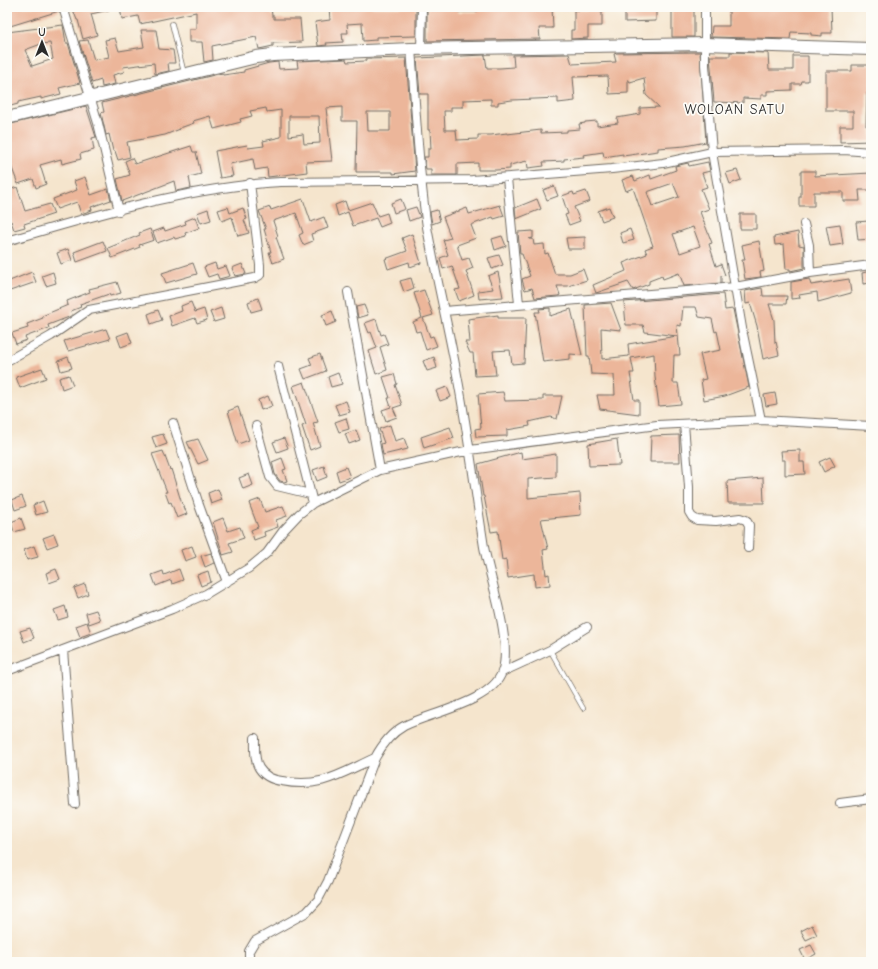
<svg xmlns="http://www.w3.org/2000/svg" width="878" height="969" font-family="'Comic Neue',sans-serif">
<rect width="100%" height="100%" fill="#fdfcf7"/>
<filter id="ink" filterUnits="userSpaceOnUse"><feTurbulence type="fractalNoise" baseFrequency=".025" numOctaves="2"/><feDisplacementMap in="SourceGraphic" scale="8" xChannelSelector="R" yChannelSelector="G"/><feConvolveMatrix kernelMatrix="1 2 1 2 8 2 1 2 1" color-interpolation-filters="sRGB"/></filter>
<filter id="wash" filterUnits="userSpaceOnUse"><feTurbulence type="fractalNoise" baseFrequency=".012" numOctaves="4" result="noise"/><feDisplacementMap in="SourceGraphic" scale="16" xChannelSelector="R" yChannelSelector="G"/><feGaussianBlur stdDeviation="0.9" result="paint"/><feColorMatrix in="noise" values="0 0 0 0 0 0 0 0 0 0 0 0 0 0 0 0 0 1.4 0 .05"/><feComposite in="paint" operator="in"/></filter>
<g filter="url(#wash)">
<rect width="100%" height="100%" fill="#f5e5cd"/>
<g id="blocks">
<path fill="#ecb69a" fill-rule="evenodd" d="M7,7H58L59,11L7,27Z
M72,7H109V10L91,14L97,35L83,39L78,20H77Z
M120,7H271L272,16H274V19H300L302,42L273,43V46L259,49L256,37L212,46L213,60L204,62L202,42H189V29H196V12L140,24L138,16L122,19Z
M329,7L416,8V36L376,37V40L363,41L362,23L347,24L348,33H342L343,42L326,43L327,45L318,46L315,22L330,20Z
M431,7H458V12H477V7H552L553,28H539L540,39L427,41V8Z
M625,7H656V21L625,22Z
M672,7H694V37H672Z
M729,7H748V9H765V7H831L832,33H822V36L811,35V33L791,32L790,39L711,37L712,26H729Z
M574,10L602,11V26H588V38L571,39V30H574Z
M63,25L66,43H68L80,83L59,88L61,94L41,99V97L18,102V104L7,107V32ZM50,43L53,59L32,66L25,50L41,44Z
M141,30H156L159,49L173,50L175,63H168L169,71L155,74L154,63L123,67L124,72L113,75L115,84L102,87L101,80L92,83L79,41L88,40L94,60L109,57L105,40L115,38L119,51L144,47Z
M700,52L706,142L685,146L658,148V151L623,156V154L604,157L603,152L583,155L584,157L564,159V161L543,162L544,166L528,168L527,161L510,165V169L496,170H478V163L457,164V175H431V169H426L424,157H428V149H431L430,130H428V94H420L417,58L485,55L487,68H500L514,67L513,55L569,54L572,64L616,62L614,54L617,53ZM608,76L609,94L628,93V79L630,82L644,78L646,95L659,107L640,108V114L617,118L618,123L597,126V121L585,122V123L579,124L580,129L567,130V132L541,133V130L507,134V133L491,135H478V139L457,140L456,130H445L444,111H451V107H463V100L491,99V105H498V102L512,100L558,98V103L575,101L573,77Z
M730,52L768,53L769,70H793V56H808V81H802L801,84H792V90L767,91V95H761V99L743,98V103L714,102L710,56H730Z
M406,58L415,171L393,174V172H356L357,121H342V107L326,108L332,161L306,162L307,172L268,177L267,168L255,170L253,159L230,164L233,176L220,178L215,151L247,145L248,148L264,146L263,141L281,137V110L267,112L266,108L250,111L252,116L240,119L241,122L214,129L210,116L193,121L194,123L180,128V129L165,135L127,142L130,157L118,160L115,151H113L109,134L106,135L101,113L104,112L102,103L222,73L223,75L244,72V70L269,63L278,62L279,69L298,68L297,61L346,59L347,62L366,61V59ZM367,112H390V131H368ZM289,116H319L320,143L304,144L303,134L289,136Z
M852,65H871V93H867L866,126H871V141L840,142V126H853V111H826V71H852Z
M86,106L96,137L92,138L94,150L80,154L81,159L62,164L61,159L40,165L46,184L36,188L33,179L18,184L10,163L7,164V125Z
M191,146L193,152H196L201,174L189,177L191,188L176,191L174,181L122,201L117,179L130,175L125,161L132,158L135,164Z
M708,162L710,171L702,173L707,187L701,189L709,209L700,212L712,243L709,244L716,266L721,264L725,275L721,276V283L684,286L679,273L663,279L662,276L649,281V284L633,290L628,282L596,293L593,285L626,271L623,263L647,254L645,249L653,246L633,188L626,191L622,180L633,176L635,181L650,175L651,179L676,170L675,166L688,163L689,166ZM673,183L679,197L652,206L647,192ZM693,227L700,246L680,253L673,234Z
M737,170L741,180L730,184L726,173Z
M801,171H815V176L871,173V190H859L860,201H843V192H814V206H799V197H801Z
M85,177L91,195L108,189L111,200L91,207L92,210L81,214L77,202L57,209L53,199L77,190L74,181Z
M554,186L558,196L547,200L543,190Z
M17,187L25,211L50,204L54,214L24,224L25,227L14,230L11,221L7,223V191Z
M586,191L590,201L574,207L580,221L569,225L565,215L568,214L562,196L573,192L574,195Z
M303,199L311,222L324,217L328,228L311,234L313,241L303,245L299,235L303,233L296,213L273,221L278,236L276,237L284,259L273,263L269,252H271L264,229H266L259,211L270,207L271,210Z
M401,199L405,209L394,213L391,203Z
M537,199L541,209L516,219L515,208Z
M345,201L348,210L372,202L378,216L387,213L390,223L380,227L376,218L353,226L348,212L338,216L335,205Z
M500,205L504,216L494,219L493,217L471,225L476,238L457,245L462,260L469,258L473,268L466,271L474,295L459,301L455,290L460,289L452,266L443,269L440,258L448,255L443,240L451,238L443,217L467,208L469,214Z
M228,207L230,213L243,208L247,219L244,220L249,233L238,236L232,217L222,221L218,210Z
M416,207L420,217L409,221L406,210Z
M609,207L613,217L602,221L598,211Z
M208,209L211,220L201,223L197,213Z
M437,210L440,221L432,224L430,212Z
M740,214H756V229H740Z
M195,217L199,228L185,233L186,236L175,239L174,237L157,243L153,232L164,228L165,231L186,224L185,221Z
M869,221L871,239L858,240L856,222Z
M840,224L843,244L830,246L826,226Z
M150,229L154,240L139,245L140,247L112,258L108,248L140,235L139,233Z
M630,229L634,240L623,243L620,233Z
M533,231V238L529,239H533L534,245L544,244L545,254L548,253L555,274H570L583,269L587,280L568,286H557L560,295L558,296L535,298L532,288L525,290L522,279L530,276L522,254H520L518,232Z
M798,232L799,245L804,246V268L790,271V269H786L784,244L775,245L774,237Z
M412,234L421,263L410,267L409,262L388,269L385,259L407,251L402,238Z
M502,236L506,246L495,250L492,239Z
M585,237V249H568L566,238Z
M103,241L107,251L77,262L74,252Z
M759,241L764,271L760,272L761,277L745,279L742,260H745L742,245Z
M68,249L72,260L61,264L57,253Z
M499,255L503,265L492,269L488,258Z
M193,263L197,274L166,283L162,273Z
M215,263L217,269L226,266L230,276L219,279L217,274L208,277L204,267Z
M242,264L246,274L235,276L232,268Z
M871,271V283L863,284L862,273Z
M32,272L36,282L7,292V282Z
M53,272L56,283L46,286L42,276Z
M498,272L503,297L479,299L478,291L493,289L488,276Z
M411,278L414,288L404,292L400,281Z
M809,279L811,285L849,279L851,293L818,302L817,292L799,295L800,298L791,299V282Z
M117,282L121,293L110,296L109,294L80,304L81,307L71,311L72,315L69,317L48,325L49,328L25,337L27,340L16,344L12,333L28,328L27,324L43,318L42,316L68,305L67,301L90,292L89,289Z
M762,288L763,296H787L786,304H769L774,320L775,343L776,342L779,355L763,359L757,326L750,303L746,304L745,291Z
M424,290L433,315L423,318L430,337L433,336L437,346L426,350L420,331L416,332L413,322L422,318L414,293Z
M723,294L725,310L733,309L749,387L725,396L704,400L701,380L706,379L700,354L721,350L717,331L715,332L712,319L699,317L696,307H683L681,326L677,325L680,355H674L673,383H678L681,404L659,406L655,377L654,354L631,358L634,373H630L634,400H639V414L600,409L597,395H615L614,375L591,374L589,356H587L585,305L611,303L621,330L601,328L602,359L629,356L628,344L677,336L645,332L643,325H626L624,302Z
M258,298L262,309L251,312L248,302Z
M191,302L195,312L204,309L207,320L197,323L195,318L172,326L169,316L182,311L181,306Z
M364,305L368,315L358,318L356,307Z
M221,308L224,319L214,322L210,312Z
M550,308V316L571,309L582,355L570,354V359L543,362L535,312H540L539,309Z
M158,310L162,320L151,324L148,314Z
M332,311L336,322L326,326L322,315Z
M498,315V318H526L524,363L512,364L510,350L493,351L496,375L475,376L473,353H470L465,342H470L468,319Z
M376,319L381,335L384,334L388,344L380,347L387,370L376,374L369,351L377,348L371,332L369,333L365,323Z
M106,329L110,339L68,351L64,341Z
M128,332L132,343L121,347L117,336Z
M320,354L326,371L305,379L301,369L312,365L309,358Z
M68,357L72,368L61,371L58,361Z
M434,357L437,368L427,371L423,361Z
M42,368L46,378L20,388L16,377Z
M338,373L342,384L331,387L328,377Z
M394,374L397,384L395,385L402,405L393,408L397,417L386,421L382,410L391,407L388,398H390L383,377Z
M69,375L73,385L62,389L59,378Z
M304,382L318,422L313,423L320,446L310,450L302,426L306,425L293,386Z
M447,387L451,397L440,401L436,391Z
M503,392L505,401L543,400V396H562L557,419L551,417L529,422L530,426L507,430V436L476,437L475,429L481,428L478,394Z
M775,393L777,404L766,406L764,395Z
M268,396L272,406L261,410L258,400Z
M346,401L350,412L339,415L335,405Z
M238,407L249,440L238,444L228,411Z
M346,418L349,429L339,432L335,422Z
M390,425L395,441L404,438L408,449L383,455L381,444L384,443L379,429Z
M450,427L454,438L424,448L421,437Z
M356,430L360,440L349,444L345,434Z
M163,434L167,444L156,448L152,437Z
M679,435L680,462H650L651,436Z
M284,438L288,448L277,452L273,442Z
M198,439L208,460L198,464L187,442Z
M617,439L620,465L589,466L588,444Z
M800,450V462H804L805,474L785,475V460H782L781,451Z
M163,451L170,470L171,469L182,504H183L187,514L177,518L171,502L169,503L165,492H167L152,454Z
M521,452L522,459L556,454V477L528,479V498L580,493L581,515L541,519L548,549L543,550L546,575L549,574L550,585L535,587L534,574L508,578L506,559L502,560L498,531L491,532L484,496H483L478,464Z
M830,457L835,466L824,472L819,462Z
M282,458L286,469L283,470L287,481L284,482L280,481L275,474L272,462Z
M324,466L327,477L317,481L313,470Z
M346,467L350,477L339,481L336,471Z
M249,474L253,485L243,489L239,478Z
M763,478L764,503H728L727,481Z
M218,489L222,500L211,504L208,493Z
M22,496L26,506L15,510L12,500Z
M260,499L265,512L283,506L287,516L276,520L278,527L264,532L265,536L254,540L251,530L258,527L249,503Z
M43,501L47,512L36,515L33,505Z
M21,518L25,529L14,532L11,522Z
M223,518L228,531L240,527L244,538L229,543L233,552L223,555L213,522Z
M54,534L58,544L47,548L43,538Z
M34,546L38,557L27,560L24,550Z
M192,546L196,557L185,561L181,550Z
M211,553L214,563L205,567L201,556Z
M56,569L60,579L49,583L46,573Z
M179,569L183,580L172,584L171,580L156,586L152,575L163,571L164,575Z
M208,571L211,582L201,586L197,575Z
M85,584L88,594L78,598L74,588Z
M65,606L68,617L58,620L54,610Z
M96,610L100,620L89,624L86,613Z
M87,622L91,633L80,637L76,626Z
M30,628L34,638L24,642L20,631Z
M812,925L817,935L806,940L801,931Z
M811,945L816,954L805,960L800,950Z"/>
</g>
</g>
<g filter="url(#ink)">
<use href="#blocks" fill-opacity="0" stroke="#726c64" stroke-width="1"/>
<g fill="none" stroke-linecap="round" stroke-linejoin="round">
<defs>
<path id="service" d="M172,24L184,73
M550,650L583,708"/>
<path id="minor" d="M63,7L98,123L119,211
M705,7V65L712,152L743,334L761,420
M421,49L422,7
M507,178L519,304
M804,224L809,245L810,273
M7,241C95,215 189,187 281,182L472,180L612,169L663,163L712,152L844,150L871,152
M348,292L380,470
M444,311L735,287L810,273L871,265
M7,361L51,336L89,310L255,278L260,275V265L250,183
M278,366L313,503
M173,423L199,505L227,582
M684,424L689,487V512L692,517L697,520L716,521L740,518L746,520L749,525L748,548
M256,426L270,477L277,486L310,494
M63,650L75,804
M7,671L172,609L206,594L249,568L267,553L283,531L299,514L313,503L380,470L470,450L657,425L761,420L871,426
M502,672L550,650L587,627
M255,738C255,747 254,760 259,768C264,776 273,780 282,781C321,789 341,773 375,758
M840,803L871,799
M249,962V951L255,941L307,912L318,900L328,881L375,758C382,745 391,733 404,726C430,713 492,702 502,672C513,643 490,579 484,547C475,490 468,432 457,375C448,326 436,277 427,227C418,169 416,108 411,49"/>
<path id="secondary" d="M7,118L256,57L273,55L411,49L705,44L871,49"/>
</defs>
<use href="#service" stroke="#726c64" stroke-width="5.5"/>
<use href="#minor" stroke="#726c64" stroke-width="10"/>
<use href="#secondary" stroke="#726c64" stroke-width="14"/>
<use href="#service" stroke="#fff" stroke-width="4"/>
<use href="#minor" stroke="#fff" stroke-width="8"/>
<use href="#secondary" stroke="#fff" stroke-width="12"/>
</g>
</g>
<g text-anchor="middle" dominant-baseline="central" stroke-width="3.5" stroke-linejoin="round" paint-order="stroke">
<g font-size="14" letter-spacing="1" fill="#2b2b2b" stroke="#fdfcf7">
<text x="735" y="109">WOLOAN SATU</text>
</g>
</g>
<rect width="878" height="969" fill="none" stroke="#fdfcf7" stroke-width="24"/>
<g transform="translate(42 42)" stroke="#fdfcf7" stroke-width="3" paint-order="stroke">
<path d="M0-3L7 15L0 10L-7 15Z" fill="#2b2b2b"/>
<text y="-6" font-size="11" font-weight="bold" text-anchor="middle" fill="#2b2b2b">U</text>
</g>
</svg>
